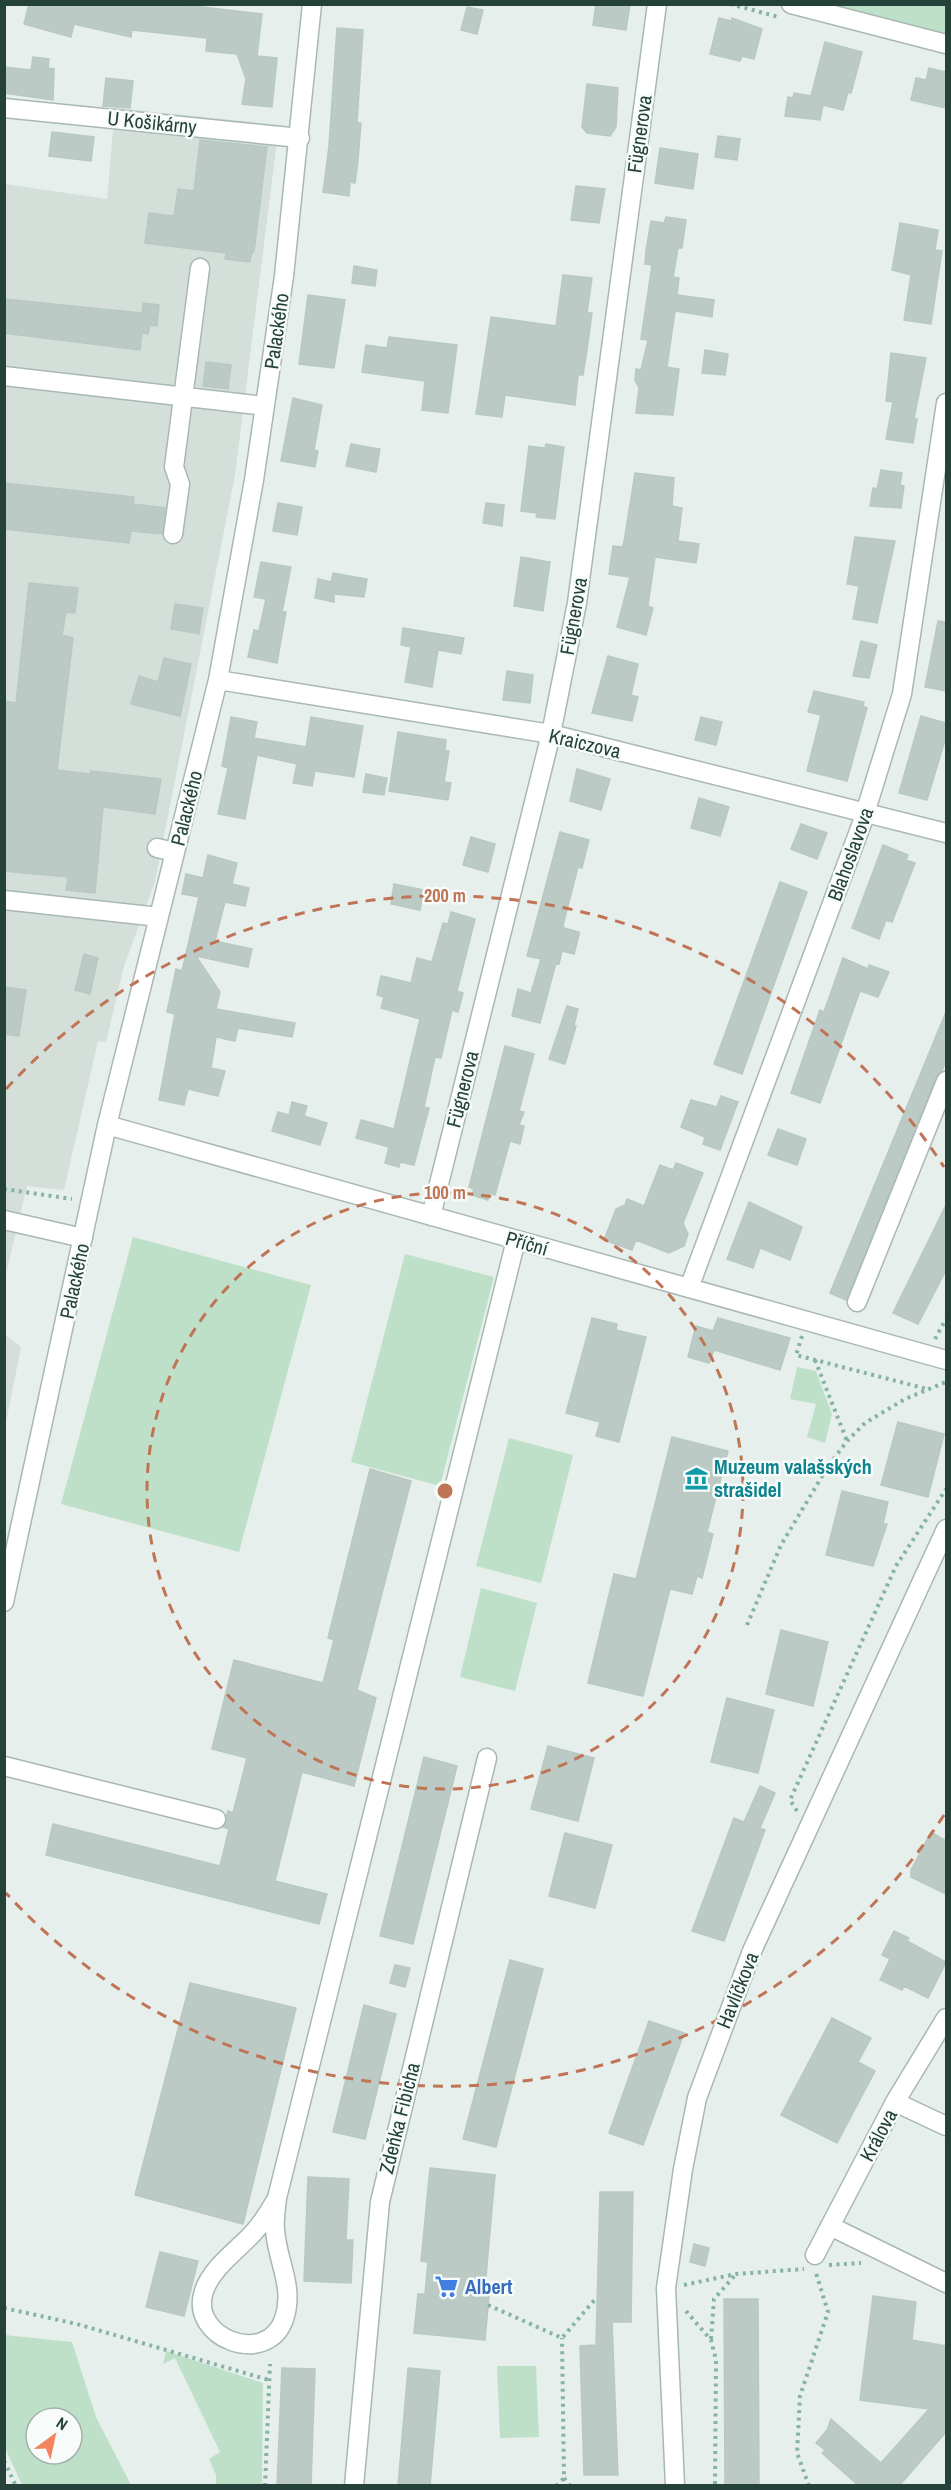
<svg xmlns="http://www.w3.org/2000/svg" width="951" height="2490" font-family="'Archivo Narrow',sans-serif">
<rect width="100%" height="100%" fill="#e6efeb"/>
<path fill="#d4dfda" d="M115,108L279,125L235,475L155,882L124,966L106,1042L98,1041L64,1190L27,1186L5,1278V184L107,199Z
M5,1335L21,1347L5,1427Z"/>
<path fill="#bfe0c8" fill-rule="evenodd" d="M791,5H946V44Z
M133,1237L311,1285L239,1552L61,1504Z
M405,1254L494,1277L440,1486L351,1462Z
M797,1367L816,1371L832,1414L825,1443L807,1437L816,1404L790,1399Z
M509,1438L573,1455L541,1583L476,1566Z
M481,1588L537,1603L515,1691L460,1677Z
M5,2335L72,2342L96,2417L131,2485H22L5,2448ZM36,2418H72V2454H36Z
M166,2351L263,2383L262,2485H216V2475L209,2459L220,2452L175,2358L163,2364Z
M497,2366H536L539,2437L500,2438Z"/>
<path fill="#bbcac4" stroke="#b8c9c2" stroke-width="1.5" d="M29,4H175L262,14L257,56L277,58L272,107L242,104L246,79L237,54L206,51L207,38L132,30L131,37L74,24L71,37L24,24Z
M596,4H630L626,30L593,25Z
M467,7L483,10L477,34L461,30Z
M719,18L732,21V18L762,29L754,59L742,56L740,61L710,54Z
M337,28L363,30L357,123H361L358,160L355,183L350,182L349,196L323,192L329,146Z
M825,42L862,52L851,93L848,92L843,110L823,105L820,120L785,116L788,97L793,98L794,93L811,96Z
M33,57L49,59L48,68L54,69L53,100L4,93V67L31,70Z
M929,68L946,72V108L911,100L916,78L926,80Z
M106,78L133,81L130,108L103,106Z
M587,84L618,88L616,127L610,136L587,133L582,127Z
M52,132L94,137L91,161L49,156Z
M718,136L740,139L737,160L715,157Z
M200,140L267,147L254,252H252L250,262L225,259L226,253L145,243L149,213L174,216L178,189L194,191Z
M660,148L698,154L693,189L655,183Z
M576,186L605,189L599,223L571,220Z
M666,217L686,220L682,248H678L673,277L679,278L677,295L714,300L712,317L675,311L667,367L679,369L673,415L636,413L639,388L635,380L636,369L641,370L648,340L641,339L652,265L645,264L646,250L651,221L664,223Z
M900,223L938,230L935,250L942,251L931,324L904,320L911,275L892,270Z
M354,266L377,270L375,286L352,283Z
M563,275L592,278L587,313H592L587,350L583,375H578L575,405L505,395L502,417L476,414L491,317L556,326Z
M308,295L345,300L334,368L299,364Z
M4,299L142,313L143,303L159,305L157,326L150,325L148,334L142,333L140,350L4,333Z
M389,337L457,345L448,413L422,410L425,381L362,372L366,345L387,348Z
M705,350L728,354L725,375L702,373Z
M891,353L926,358L914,419H917L913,443L886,439L893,402L886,401Z
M206,362L231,365L228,389L203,386Z
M293,398L322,405L314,450L318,451L315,467L281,461Z
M351,444L380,449L376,472L346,466Z
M546,444L564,447L555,519L536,517L537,513L521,511L529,446L545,448Z
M881,470L902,473L900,485L904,486L901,508L870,506L873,488L877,489Z
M635,473L674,478L672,506L682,508L678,541L699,544L696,563L655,557L648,606L653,608L646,635L617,627L630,577L609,574L613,546L622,547L624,542Z
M4,483L134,497L133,504L165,508L162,534L131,531L129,543L4,529Z
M278,503L302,507L297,535L273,531Z
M486,503L504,505L502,526L483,523Z
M855,537L895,541L877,623L853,619L859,586L847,584Z
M521,557L550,562L543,611L514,606Z
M261,562L291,567L282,612H286L277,663L248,657L254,630L259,631L266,599L254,597Z
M333,573L367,579L364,597L334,594V602L315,598L318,579L331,582Z
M29,583L78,588L75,613L66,612L62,635L73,638L57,770L90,774L91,771L161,779L155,814L103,807L95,893L66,890L68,877L4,871V701L16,703Z
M175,604L203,608L199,634L171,629Z
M938,621L946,622V691L925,687Z
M403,628L464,638L461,654L438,650L432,687L405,682L411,647L401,645Z
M861,641L877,645L869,678L853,676Z
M608,656L638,664L631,695L638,697L632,721L592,713Z
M164,658L191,664L180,716L131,704L139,676L158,682Z
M507,671L533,675L530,703L503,700Z
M814,691L864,702L863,706L867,708L847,781L807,771L821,715L808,712Z
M921,716L946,723V737L927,800L899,793Z
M231,717L257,722L254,738L306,747L311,717L363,726L354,777L315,771L312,786L293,783L297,764L257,755L245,819L218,814L228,768L222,766Z
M701,717L722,722L716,745L695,740Z
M398,732L446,740L445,751H449L444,782L451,783L448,800L389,791Z
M577,769L610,779L601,810L570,801Z
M366,774L387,778L384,795L363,792Z
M699,798L729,807L720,836L691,828Z
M801,824L827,833L817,859L791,849Z
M560,832L589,840L582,868L578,867L563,925L564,928L579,932V935L574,954L562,951L559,964L556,963L540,1023L512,1016L518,989L531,993L541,959L527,956Z
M471,837L495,844L488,872L463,865Z
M883,845L908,855L906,860L915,863L892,922L886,920L879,939L852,928Z
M208,855L237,863L232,884L249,888L245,906L225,902L215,941L252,949L248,967L196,956L220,992L216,1009L295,1023L292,1037L238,1028L235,1041L216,1037L211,1068L225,1071L218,1096L188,1089L184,1105L159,1100L175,1014L167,1012L176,969L182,971L199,897L182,894L186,874L203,878Z
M780,882L807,892L742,1074L714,1064Z
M394,884L424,890L420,910L391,904Z
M451,912L475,919L457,991L463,993L458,1012L452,1010L441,1058L435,1057L424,1107L429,1108L414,1165L400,1162L399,1167L385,1163L389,1147L356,1138L361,1120L394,1129L420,1019L381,1008L384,997L377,995L381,976L411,983L417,958L432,962L443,923L448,924Z
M84,954L98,958L90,994L75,990Z
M843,958L868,969L869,965L889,972L878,997L860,991L820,1103L791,1093L820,1010L824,1012Z
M4,987L26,990L19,1036L4,1034Z
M567,1006L578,1009L574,1025L576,1026L565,1064L549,1059Z
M946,1012V1060L942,1071L936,1077L846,1300L830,1293Z
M505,1046L534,1054L519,1111L524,1112L519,1125L524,1126L520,1144L510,1141L495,1195L490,1193L488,1200L472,1195L474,1189L469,1187Z
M721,1096L738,1102L720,1150L703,1144L705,1137L681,1127L691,1100L717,1107Z
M292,1102L307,1106L304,1116L327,1123L320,1145L272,1131L278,1112L289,1115Z
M778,1129L806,1139L797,1165L768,1155Z
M676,1163L703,1173L683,1223L688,1234L684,1246L669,1253L636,1240L632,1250L604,1240L616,1209L625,1205L627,1199L644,1206L660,1165L673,1170Z
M749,1202L802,1227L790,1260L760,1248L753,1268L727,1259Z
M946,1205V1270L918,1324L893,1313Z
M592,1318L617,1324L616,1330L646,1337L619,1442L596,1436L600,1422L566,1413Z
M718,1318L790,1338L780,1370L714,1350L709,1363L688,1357L696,1326L713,1331Z
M898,1422L944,1434L928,1497L881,1485Z
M672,1437L728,1451L707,1532L713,1534L702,1578L697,1576L692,1594L670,1589L643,1696L588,1683L614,1574L636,1579Z
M370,1469L411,1481L357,1690L376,1698L354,1786L302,1772L275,1881L327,1894L319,1924L46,1855L53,1824L220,1866L229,1829L223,1827L228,1811L233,1813L247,1758L212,1749L234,1660L323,1683L334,1640L328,1638Z
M842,1491L888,1502L883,1524H887L873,1566L826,1555Z
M781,1630L828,1642L813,1706L766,1694Z
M727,1698L774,1710L758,1773L711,1762Z
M548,1746L594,1758L578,1821L531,1809Z
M424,1757L457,1766L413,1944L380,1936Z
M760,1786L775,1793L760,1828L765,1830L724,1941L692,1931L734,1818L744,1822Z
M931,1832L946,1841V1894L911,1877V1870Z
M565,1833L612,1845L595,1908L549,1896Z
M894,1931L909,1938L907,1941L946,1962L928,1998L904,1986L902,1990L880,1980L890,1959L882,1955Z
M510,1960L543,1969L496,2147L463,2139Z
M395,1965L410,1968L405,1987L390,1983Z
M190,1983L296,2008L243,2224L135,2195Z
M364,2005L396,2014L365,2139L333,2132Z
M832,2018L871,2038L858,2062L875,2071L837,2143L781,2115Z
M649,2021L684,2033L643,2145L609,2133Z
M430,2168L495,2175L485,2288L489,2296L485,2340L414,2333L418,2294H425L428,2262L421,2261Z
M308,2177L349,2179L346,2240H353L351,2283L304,2281Z
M600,2192H633L631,2322H612L618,2475H584L580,2346L596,2345Z
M694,2244L709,2248L705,2266L690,2262Z
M160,2252L198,2261L184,2316L146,2307Z
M873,2296L916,2302L912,2340L946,2346V2432L899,2486H859L822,2453L825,2450L816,2443L827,2430L831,2419L881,2463L929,2409L860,2400Z
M724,2299H758L759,2486H725Z
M282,2368L315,2369L311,2486H277Z
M408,2368L440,2371L430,2486H398Z"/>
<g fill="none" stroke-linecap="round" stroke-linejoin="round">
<defs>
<path id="minor" d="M791,4L946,44
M4,108L300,138
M4,376L265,406
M173,534L180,484L174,467L200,268
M218,680L551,734L946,833
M157,848L175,852
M4,900L159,917
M107,1125L946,1360
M431,1216L551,734L577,603L657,4
M4,1220L83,1238
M689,1288L862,823L902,694L946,403
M857,1302L946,1081
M4,1602L107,1125L218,680L254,480L284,276L312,4
M4,1766L216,1819
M895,2102L946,2126
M277,2198C270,2210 264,2221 254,2232C238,2250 212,2267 204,2291C188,2338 267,2368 284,2319C295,2287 277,2261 275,2230C274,2219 276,2208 277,2198L516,1240
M830,2226L946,2283
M815,2255L895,2102L946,2018
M354,2486L380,2202L487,1758
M675,2486L666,2288L683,2169L697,2098L752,1951L946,1529"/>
</defs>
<use href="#minor" stroke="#a8b8b2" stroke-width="21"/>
<path stroke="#86b3a5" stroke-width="4" stroke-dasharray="3 4.5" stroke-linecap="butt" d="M730,4L779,17
M4,1189L72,1199
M802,1336L796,1355L927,1389
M935,1339L946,1319
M815,1360L847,1441
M747,1625L781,1545L827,1468L847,1441L865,1423L905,1399L946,1382
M797,1811L790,1800L896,1566L946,1489
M829,2265L861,2263
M684,2285L736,2274L804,2269
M488,2305L562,2338L597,2297
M4,2308L77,2324L269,2380
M686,2311L711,2340L716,2360L715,2486
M711,2339L714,2299L736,2274
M4,2461L16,2486
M564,2478L570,2486
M265,2486L270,2364
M556,2486L564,2478L562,2338
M809,2486L797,2453L800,2396L828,2312L816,2273"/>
<use href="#minor" stroke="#fff" stroke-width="18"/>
</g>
<g fill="none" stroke="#c07456" stroke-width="3" stroke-dasharray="10 8">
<circle cx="445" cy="1491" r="298"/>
<path d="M944 1815A595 595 0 0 1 6 1893M6 1089A595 595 0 0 1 944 1167"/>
</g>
<defs>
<symbol id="museum-bare" viewBox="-9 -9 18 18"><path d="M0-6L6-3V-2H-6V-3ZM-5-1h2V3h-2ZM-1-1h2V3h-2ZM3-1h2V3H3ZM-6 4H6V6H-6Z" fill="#0f9aa8" stroke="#f7fbf9" stroke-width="2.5" paint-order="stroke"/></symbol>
<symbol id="supermarket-bare" viewBox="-9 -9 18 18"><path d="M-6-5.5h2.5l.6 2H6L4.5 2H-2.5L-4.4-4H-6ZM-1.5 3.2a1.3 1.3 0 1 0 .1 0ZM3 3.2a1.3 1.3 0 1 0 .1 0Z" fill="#3f7fe0" stroke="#f7fbf9" stroke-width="2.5" paint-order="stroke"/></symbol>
</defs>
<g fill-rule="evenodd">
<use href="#museum-bare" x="680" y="1462" width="33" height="33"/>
<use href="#supermarket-bare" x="430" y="2270" width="33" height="33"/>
</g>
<g text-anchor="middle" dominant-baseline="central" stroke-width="5" stroke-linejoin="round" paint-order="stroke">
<g font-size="20" fill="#24423a" stroke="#f7fbf9">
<text transform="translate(152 122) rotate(6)">U Košikárny</text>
<text transform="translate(639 134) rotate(-82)">Fügnerova</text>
<text transform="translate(276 331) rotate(-82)">Palackého</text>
<text transform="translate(573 616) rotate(-80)">Fügnerova</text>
<text transform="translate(585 743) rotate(13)">Kraiczova</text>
<text transform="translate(186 808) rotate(-76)">Palackého</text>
<text transform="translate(850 854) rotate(-70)">Blahoslavova</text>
<text transform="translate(462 1089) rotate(-76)">Fügnerova</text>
<text transform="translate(527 1243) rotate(16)">Příční</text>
<text transform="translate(74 1281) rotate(-78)">Palackého</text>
<text transform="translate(737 1990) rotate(-68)">Havlíčkova</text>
<text transform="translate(399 2118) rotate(-76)">Zdeňka Fibicha</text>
<text transform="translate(878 2135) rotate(-62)">Králova</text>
</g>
<g font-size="20" font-weight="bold" fill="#0d838f" stroke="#f7fbf9" text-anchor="start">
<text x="714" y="1466">Muzeum valašských<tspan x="714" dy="23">strašidel</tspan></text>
</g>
<g font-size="20" font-weight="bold" fill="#366cbe" stroke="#f7fbf9" text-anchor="start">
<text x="465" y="2286">Albert</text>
</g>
</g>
<circle cx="445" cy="1491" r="9" fill="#c07456" stroke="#f7fbf9" stroke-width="3"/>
<g font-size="18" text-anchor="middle" font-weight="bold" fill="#c07456" stroke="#f7fbf9" stroke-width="5" stroke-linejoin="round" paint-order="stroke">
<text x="445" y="902">200 m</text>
<text x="445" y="1199">100 m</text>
</g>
<rect width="951" height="2490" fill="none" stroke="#24423a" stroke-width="12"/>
<g transform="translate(54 2436) rotate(33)"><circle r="28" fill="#f7fbf9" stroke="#a3b1ad" stroke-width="1.5"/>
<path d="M0-4.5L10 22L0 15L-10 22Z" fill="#f4845f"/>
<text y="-9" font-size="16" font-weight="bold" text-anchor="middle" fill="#24423a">N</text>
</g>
</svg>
